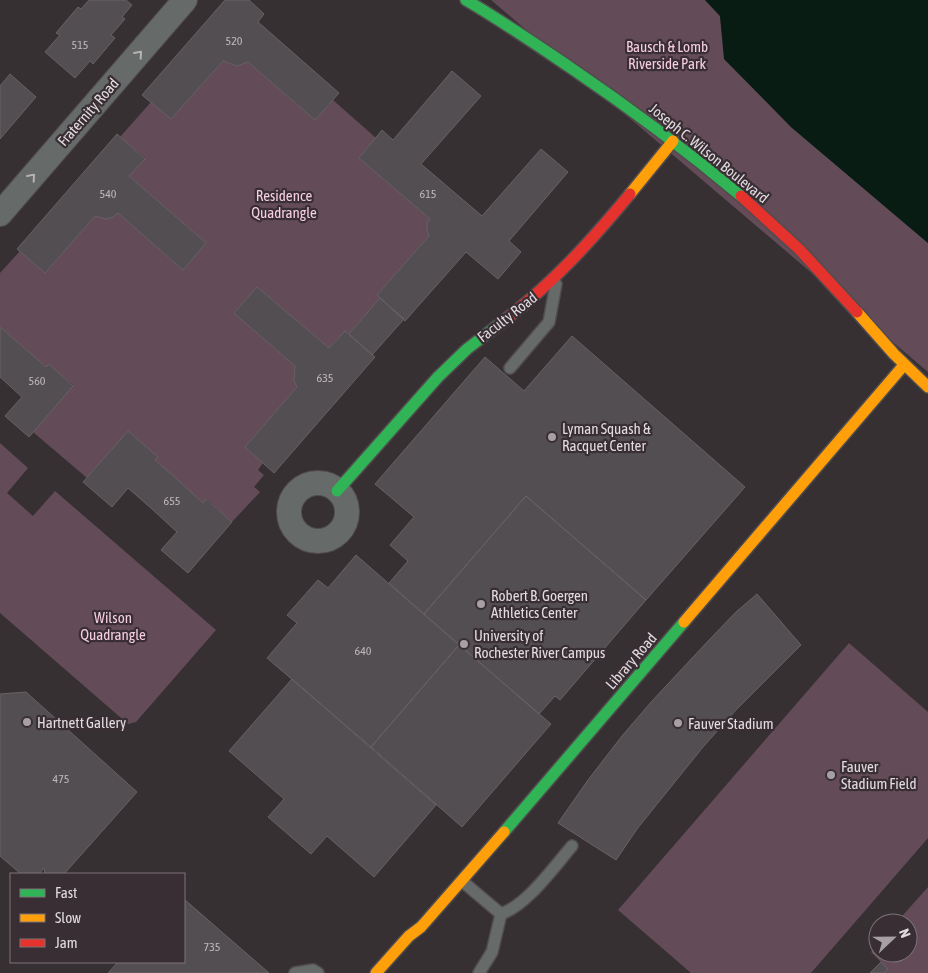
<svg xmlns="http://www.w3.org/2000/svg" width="928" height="973" font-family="'Asap Condensed',sans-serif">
<rect width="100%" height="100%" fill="#363033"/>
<path fill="#634b57" d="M491,0H705L720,16L725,59L791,127L928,243V372Z
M223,61L237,66L248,62L315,120L333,100L376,138L359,158L430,219C426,225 427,230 429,236L377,295L380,298L349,334L345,331L329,348L257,287L234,313L295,366L294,381L297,387L245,447L263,463L258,470L264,475L254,487L260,492L232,522L207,499L203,503L155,460L157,457L128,431L87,478L33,432L73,385L49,365L46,367L0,327V273L20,251L45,273L95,216L106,219L118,213L183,270L206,243L129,176L145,158L120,137L151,102L171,119Z
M0,443L28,468L7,493L33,516L55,491L216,630L136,722L128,724L0,613Z
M849,643L928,712V838L811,973H691L618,910Z
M928,887V973H870L881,962L871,952L878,944V953H908V923H896Z"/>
<path fill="#081c14" d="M705,0H928V243L791,127L724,59L720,16Z"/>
<path fill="#534e51" stroke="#686264" d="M89,0H126L132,5L122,17L125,19L111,35L115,38L93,64L90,61L75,78L45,52L60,35L56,33L78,7L81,9Z
M225,0H249L264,14L258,22L339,93L315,120L248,62L237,66L223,61L171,119L142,95Z
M452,71L481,96L421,164L482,216L541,149L568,172L509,241L521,252L498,279L466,252L405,321L377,295L429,236L427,230V223L430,219L359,158L382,130L393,140Z
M10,74L36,97L0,139V86Z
M117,134L145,159L129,176L206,243L183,270L118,213L113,217L106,219L95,216L45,273L17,249Z
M257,287L329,348L345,331L375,357L274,473L245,447L297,387L294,381L295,366L234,313Z
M380,298L404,319L372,355L349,334Z
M0,327L46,367L49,364L73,386L29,437L5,416L22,397L0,377Z
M572,336L745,487L646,600L526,496L424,614L389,583L408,561L390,545L414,517L375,484L485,357L524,391Z
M128,431L158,457L155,460L178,480L203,503L206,499L232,522L188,573L161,550L177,532L152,509L128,488L112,507L83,482Z
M526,496L646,600L560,700L555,696L539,714L424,614Z
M356,555L459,645L371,747L267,658L297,623L287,615L318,580L328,588Z
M757,594L801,645L736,710L703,747L637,829L616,860L558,823L588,780L622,736L652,701L709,640L736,612Z
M459,645L551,724L462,827L371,747Z
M292,679L436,805L374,877L327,836L311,854L268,817L284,799L229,751Z
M26,692L137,792L64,874H45L44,868L39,874H21L0,856V694Z
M184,899L223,933L269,973H108L118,962H184Z
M881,962L888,969L884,973H870Z"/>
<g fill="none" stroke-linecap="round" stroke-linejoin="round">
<defs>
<path id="lane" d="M510,368L549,322L556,284
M462,881L501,914C527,905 554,867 572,846
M295,973L313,970L318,973
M479,973L492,952L501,914"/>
<path id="street" d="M0,214L185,0
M289 512a29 29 0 1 1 58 0a29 29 0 1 1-58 0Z"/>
<path id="fast" d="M466,0C502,21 537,45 571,68C630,108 687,151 741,196
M337,491L438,377L467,349L506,319
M504,832L684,622"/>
<path id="slow" d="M630,194L673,141
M857,312L894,354L928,387
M684,622L904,365
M376,973L409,936L421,927L504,832"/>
<path id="jam" d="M741,196L799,249L857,312
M506,319C555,281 591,241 630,194"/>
</defs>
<use href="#lane" stroke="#514c4f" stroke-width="14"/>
<use href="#street" stroke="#514c4f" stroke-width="26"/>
<use href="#fast" stroke="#514c4f" stroke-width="14"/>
<use href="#slow" stroke="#514c4f" stroke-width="14"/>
<use href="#jam" stroke="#514c4f" stroke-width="14"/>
<use href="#lane" stroke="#666a68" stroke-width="11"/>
<use href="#street" stroke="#666a68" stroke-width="24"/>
<use href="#fast" stroke="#30b455" stroke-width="11"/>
<use href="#slow" stroke="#ff9f0a" stroke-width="11"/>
<use href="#jam" stroke="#e5322d" stroke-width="11"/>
</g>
<defs><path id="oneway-chevron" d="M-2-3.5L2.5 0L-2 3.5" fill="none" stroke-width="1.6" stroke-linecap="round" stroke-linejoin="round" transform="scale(1.25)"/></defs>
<g stroke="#b7b3b5">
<use href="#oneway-chevron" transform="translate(139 54) rotate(-49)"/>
<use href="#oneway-chevron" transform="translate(32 177) rotate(-49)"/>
</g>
<g fill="#a69fa3" stroke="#382e33" stroke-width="2">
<circle cx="552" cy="437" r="5"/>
<circle cx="481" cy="604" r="5"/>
<circle cx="464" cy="644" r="5"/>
<circle cx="27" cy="722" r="5"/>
<circle cx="678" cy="723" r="5"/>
<circle cx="831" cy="775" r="5"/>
</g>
<g text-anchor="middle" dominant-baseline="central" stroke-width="4.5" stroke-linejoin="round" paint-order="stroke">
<g font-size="12" fill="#beb8bc">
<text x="234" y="41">520</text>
<text x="80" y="45">515</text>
<text x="108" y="194">540</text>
<text x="428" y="194">615</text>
<text x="325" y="378">635</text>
<text x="37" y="381">560</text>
<text x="172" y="501">655</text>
<text x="363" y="651">640</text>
<text x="61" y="779">475</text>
<text x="212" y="947">735</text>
</g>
<g font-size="15" fill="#f7cde2" stroke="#382e33">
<text x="667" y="46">Bausch &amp; Lomb<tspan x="667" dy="17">Riverside Park</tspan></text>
<text x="284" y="195">Residence<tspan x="284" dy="17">Quadrangle</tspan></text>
<text x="113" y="617">Wilson<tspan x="113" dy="17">Quadrangle</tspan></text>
</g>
<g font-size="15" fill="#e2dbdf" stroke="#382e33">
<text transform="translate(88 112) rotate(-49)">Fraternity Road</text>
<text transform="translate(709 153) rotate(39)">Joseph C. Wilson Boulevard</text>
<text transform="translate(507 317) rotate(-38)">Faculty Road</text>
<text transform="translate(631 661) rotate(-49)">Library Road</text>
</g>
<g font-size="15" fill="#e2dbdf" stroke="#382e33" text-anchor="start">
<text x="562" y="428">Lyman Squash &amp;<tspan x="562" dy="17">Racquet Center</tspan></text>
<text x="491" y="595">Robert B. Goergen<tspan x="491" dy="17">Athletics Center</tspan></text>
<text x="474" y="635">University of<tspan x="474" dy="17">Rochester River Campus</tspan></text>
<text x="37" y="722">Hartnett Gallery</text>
<text x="688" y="723">Fauver Stadium</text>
<text x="841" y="766">Fauver<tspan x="841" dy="17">Stadium Field</tspan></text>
</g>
</g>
<rect x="10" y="873" width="175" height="90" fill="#382e33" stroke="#7c7378"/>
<rect x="20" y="889" width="25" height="8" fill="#30b455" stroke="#7c7378"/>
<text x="55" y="898" font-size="15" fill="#e2dbdf">Fast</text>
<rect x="20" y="914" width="25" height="8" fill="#ff9f0a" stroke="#7c7378"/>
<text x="55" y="923" font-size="15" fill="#e2dbdf">Slow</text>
<rect x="20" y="939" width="25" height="8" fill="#e5322d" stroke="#7c7378"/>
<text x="55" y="948" font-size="15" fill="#e2dbdf">Jam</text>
<g transform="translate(893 938) rotate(68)"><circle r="24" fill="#382e33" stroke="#7c7378"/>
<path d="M0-4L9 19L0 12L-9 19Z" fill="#a69fa3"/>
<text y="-8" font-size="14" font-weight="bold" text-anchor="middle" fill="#e2dbdf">N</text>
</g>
</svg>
